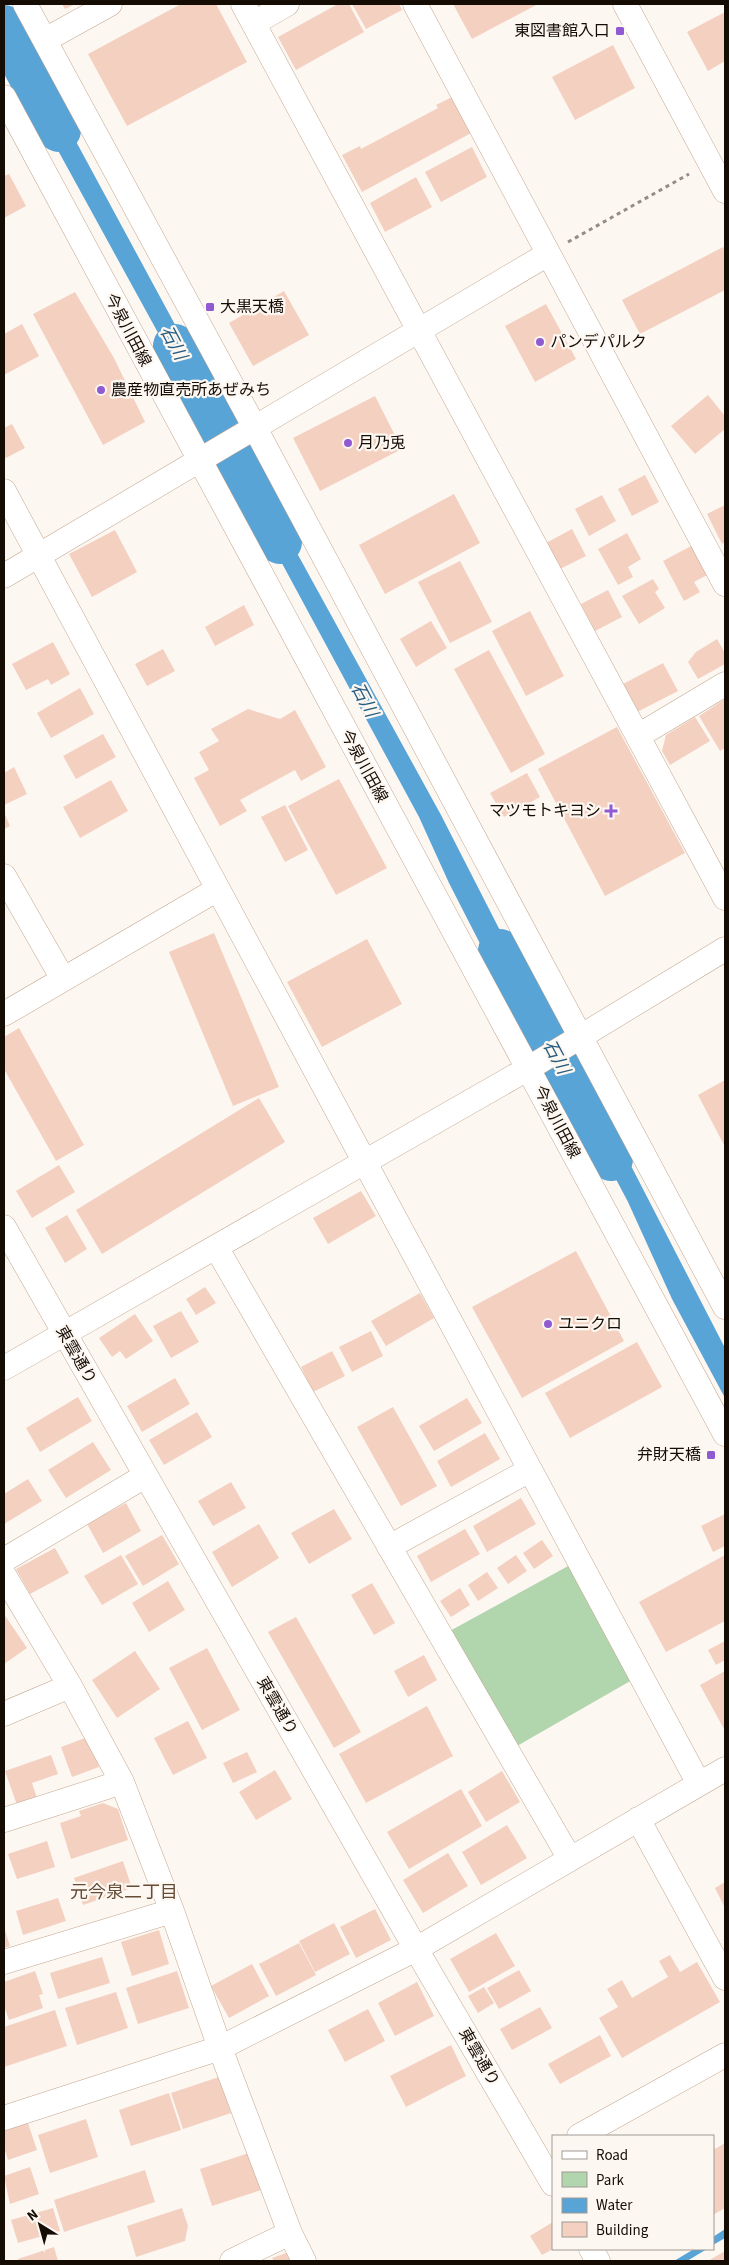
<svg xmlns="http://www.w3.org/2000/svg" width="729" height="2265" font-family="'Source Sans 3','Noto Sans JP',sans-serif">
<rect width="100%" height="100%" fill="#fdf7f2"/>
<path fill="#b1d5ad" d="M570,1565L632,1680L517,1746L448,1632Z"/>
<path fill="#59a4d7" d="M39,73L212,393L196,402L21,83Z
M259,484L441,815L535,999L515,1012L449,883L419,817L244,493Z
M596,1098L725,1348V1398L672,1299L628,1202L578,1107Z
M725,2229V2238L713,2245V2237Z
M694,2249H707L687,2261H674Z"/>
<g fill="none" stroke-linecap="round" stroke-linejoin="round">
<path stroke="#59a4d7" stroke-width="44" d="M4,27L59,130
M175,346L280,542
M500,951L611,1159"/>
</g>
<path fill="#f4d0c0" d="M62,4H75L65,9Z
M181,4H216L247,62L127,126L88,54Z
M338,4H349L364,32L296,70L278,37Z
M352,4H399L402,10L366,29Z
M453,4H538L472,39Z
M725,12V61L708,71L687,32Z
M613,45L635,88L575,120L552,77Z
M454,96L473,132L362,192L342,155L360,146L361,149L438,108L436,105Z
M472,147L487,177L441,202L425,172Z
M9,174L26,206L4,218V176Z
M416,177L432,207L385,232L370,203Z
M723,247L725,251V290L640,334L622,300Z
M284,291L309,335L253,366L229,323Z
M75,292L114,358L145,422L103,445L33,314Z
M546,304L576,359L535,382L505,326Z
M22,324L39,356L4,375V334Z
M708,395L725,416V429L695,454L671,426Z
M375,396L402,449L320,491L293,438Z
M12,424L25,448L4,459V428Z
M645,475L659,502L632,516L618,489Z
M454,494L480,543L385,594L359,545Z
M602,495L616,521L589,536L575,509Z
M725,505V542L722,544L707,514Z
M572,529L586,556L558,570L544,544Z
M115,530L137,572L92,597L69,554Z
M627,533L641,559L628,567L633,577L618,585L598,549Z
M693,545L709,574L694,582L700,592L684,601L663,561Z
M460,561L492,622L450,643L418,582Z
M653,579L659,589L655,592L665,608L639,624L622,596Z
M608,590L622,617L595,631L581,604Z
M244,605L254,625L215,646L205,627Z
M530,611L564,676L526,696L492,631Z
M431,621L447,648L416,667L400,639Z
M717,639L725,653V664L698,679L688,662L696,652Z
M53,642L70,674L51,685L48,679L26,690L12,664Z
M163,649L175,671L147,686L135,664Z
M489,650L545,754L511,773L454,669Z
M663,663L678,691L637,712L623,684Z
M80,688L94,714L51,738L37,713Z
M725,699V748L720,751L699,716Z
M248,709L280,719L295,710L326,767L301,781L295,770L240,800L247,811L220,826L194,778L209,770L199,752L219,741L211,729Z
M695,717L710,741L670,765L662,751L666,735Z
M617,727L685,853L605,896L538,769Z
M103,734L116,757L76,779L63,756Z
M14,767L27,794L4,805V773Z
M527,773L540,797L504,817L490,793Z
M339,779L387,868L336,895L288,806Z
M111,780L128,811L80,838L63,807Z
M285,805L308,850L285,862L261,817Z
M4,812L10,826L4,829Z
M214,933L279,1087L233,1106L169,952Z
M367,939L402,1004L322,1047L287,982Z
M19,1028L84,1145L56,1161L4,1069V1037Z
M725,1080V1147L698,1095Z
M259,1098L285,1142L102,1254L76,1210Z
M59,1165L75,1192L32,1218L16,1191Z
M361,1191L376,1216L328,1244L313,1218Z
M67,1215L87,1249L65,1263L45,1228Z
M576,1251L624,1341L522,1398L472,1307Z
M205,1287L216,1303L196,1315L186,1299Z
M420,1293L434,1318L386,1346L371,1321Z
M181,1311L199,1342L171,1358L153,1326Z
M135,1314L153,1341L126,1359L120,1351L112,1357L99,1338Z
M371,1331L383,1356L352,1372L339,1347Z
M637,1342L662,1387L570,1438L545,1393Z
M332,1351L345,1376L313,1392L301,1367Z
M175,1378L190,1404L142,1432L127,1406Z
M78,1397L92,1421L40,1452L26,1428Z
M467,1398L482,1423L434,1451L419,1426Z
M393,1407L437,1486L401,1506L357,1427Z
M197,1412L212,1437L164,1465L149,1440Z
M485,1433L500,1459L451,1487L437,1461Z
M93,1442L111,1470L66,1498L48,1470Z
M28,1479L42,1501L4,1524V1494Z
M231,1482L246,1508L213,1526L198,1501Z
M521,1498L536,1524L487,1552L473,1526Z
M126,1503L141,1531L103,1553L87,1524Z
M334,1509L352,1539L309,1564L291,1533Z
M725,1514V1546L713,1552L701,1526Z
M259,1524L279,1558L232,1587L212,1552Z
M465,1529L480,1554L431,1582L417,1556Z
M162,1535L179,1564L143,1586L125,1556Z
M542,1540L553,1556L534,1569L523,1553Z
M55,1548L69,1573L30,1594L16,1569Z
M121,1555L138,1584L102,1605L84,1576Z
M516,1555L527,1571L508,1584L497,1568Z
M725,1555V1621L666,1652L639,1602Z
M487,1572L498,1588L478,1601L468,1585Z
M168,1581L185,1610L149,1632L132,1603Z
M372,1583L395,1623L374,1635L351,1595Z
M460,1588L470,1605L451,1617L440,1601Z
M4,1614L27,1648L4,1664Z
M296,1617L361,1732L334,1748L268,1632Z
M725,1641V1660L716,1665L708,1650Z
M207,1648L240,1710L202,1730L169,1668Z
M135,1651L160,1689L117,1718L92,1680Z
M424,1655L437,1680L408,1697L394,1671Z
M725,1671V1731L700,1685Z
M427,1706L453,1756L366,1803L339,1754Z
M188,1721L207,1758L173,1775L154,1738Z
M88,1737L99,1767L72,1777L61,1747Z
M247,1752L257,1772L233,1783L223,1763Z
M51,1755L58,1774L32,1783L37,1798L17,1805L5,1771Z
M275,1770L292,1799L256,1820L239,1792Z
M502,1771L520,1802L486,1822L468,1792Z
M461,1789L482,1826L409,1869L387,1832Z
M103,1803L118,1809L128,1840L71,1859L60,1823L81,1816L79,1811Z
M507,1825L527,1858L481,1885L462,1852Z
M47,1841L55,1867L17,1879L8,1854Z
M448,1853L468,1886L423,1913L403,1880Z
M123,1861L132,1888L83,1905L74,1878Z
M725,1882V1908L715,1888Z
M58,1898L66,1921L23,1935L16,1911Z
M375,1909L391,1940L356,1958L340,1927Z
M334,1923L350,1954L315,1972L299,1941Z
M4,1927L10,1946L4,1948Z
M159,1930L169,1964L132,1976L121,1942Z
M496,1933L515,1966L469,1992L450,1959Z
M299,1943L316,1975L276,1996L259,1964Z
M670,1955L680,1972L697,1962L720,2002L622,2058L599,2018L618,2007L607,1989L622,1980L632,1998L668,1977L659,1961Z
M102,1957L110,1983L58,1999L50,1973Z
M252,1964L269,1996L229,2018L211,1986Z
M519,1970L531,1991L499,2009L487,1988Z
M35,1971L43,1994L39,1995L43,2008L9,2020L4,2006V1982Z
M177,1971L189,2008L138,2024L126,1988Z
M417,1982L434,2016L395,2036L378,2003Z
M484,1987L494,2003L478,2013L468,1996Z
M116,1992L128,2028L77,2045L65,2008Z
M540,2007L552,2028L512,2050L500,2029Z
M368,2009L385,2041L345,2062L328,2030Z
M55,2010L67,2046L4,2067V2027Z
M600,2035L611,2056L560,2084L548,2064Z
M451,2045L466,2076L406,2107L390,2076Z
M219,2077L231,2113L183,2129L171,2093Z
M169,2093L181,2130L131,2146L119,2110Z
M86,2119L98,2157L50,2173L38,2135Z
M28,2123L37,2150L8,2160L4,2147V2130Z
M725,2143V2208L713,2215V2144L715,2149Z
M249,2153L261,2190L212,2206L200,2169Z
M30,2167L39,2194L10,2204L4,2176Z
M145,2170L155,2202L64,2232L54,2200Z
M53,2208L60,2231L18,2243L11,2220Z
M182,2208L188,2226L185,2241L136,2257L127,2226Z
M553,2222V2249L542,2255L530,2236Z
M54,2247L58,2261H19L18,2259Z
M725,2251V2261H708Z
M289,2252L293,2261H274L272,2258Z"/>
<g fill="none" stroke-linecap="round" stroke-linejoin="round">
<defs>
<path id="minor" d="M25,4L254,426L725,1307
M243,4L725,898
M415,4L725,584
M625,4L725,191
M254,23L287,4
M45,40L110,4
M4,97L725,1434
M4,491L699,1784
M4,576L548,254
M638,736L725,684
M4,876L63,979
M4,1014L218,889
M4,1227L416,1949L553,2184
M216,1247L570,1859
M4,1368L529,1068L725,949
M389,1547L530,1470
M4,1560L145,1476
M4,1575L70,1686L122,1782L172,1911L4,1962
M4,1714L70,1686
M638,1819L725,1978
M4,1820L122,1782
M172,1911L220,2048L290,2233L304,2261
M4,2118L220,2048L416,1949L725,1769
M579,2136L725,2055
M591,2249L598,2261
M232,2261L290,2233"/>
</defs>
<use href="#minor" stroke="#c3a890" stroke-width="25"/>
<path stroke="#948c86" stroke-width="3" stroke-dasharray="4 4" stroke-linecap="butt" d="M568,242L689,174"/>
<use href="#minor" stroke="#fff" stroke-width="24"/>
</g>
<g fill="#8f5ad2" stroke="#fdf7f2" stroke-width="2">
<rect x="615" y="26" width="10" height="10" rx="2.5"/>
<rect x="205" y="302" width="10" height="10" rx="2.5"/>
<circle cx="540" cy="342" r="5"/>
<circle cx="101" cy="390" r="5"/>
<circle cx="348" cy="443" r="5"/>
<path d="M608.5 803.5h5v5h5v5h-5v5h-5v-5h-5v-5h5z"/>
<circle cx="548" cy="1324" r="5"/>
<rect x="706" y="1450" width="10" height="10" rx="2.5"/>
</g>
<g text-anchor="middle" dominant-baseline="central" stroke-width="4.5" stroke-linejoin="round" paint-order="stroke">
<g font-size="16" fill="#150c04" stroke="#fdf7f2" text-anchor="start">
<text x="610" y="31" text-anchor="end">東図書館入口</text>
<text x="220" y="307">大黒天橋</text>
<text x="550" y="342">パンデパルク</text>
<text x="111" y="390">農産物直売所あぜみち</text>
<text x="358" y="443">月乃兎</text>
<text x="601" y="811" text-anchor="end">マツモトキヨシ</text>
<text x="558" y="1324">ユニクロ</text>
<text x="701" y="1455" text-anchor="end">弁財天橋</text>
</g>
<g font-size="16" fill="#150c04" stroke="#fdf7f2">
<text transform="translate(128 330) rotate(62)">今泉川田線</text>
<text transform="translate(364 766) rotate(61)">今泉川田線</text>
<text transform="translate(557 1122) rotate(62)">今泉川田線</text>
<text transform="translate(76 1355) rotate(60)">東雲通り</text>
<text transform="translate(277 1706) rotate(60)">東雲通り</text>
<text transform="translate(479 2057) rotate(60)">東雲通り</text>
</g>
<g font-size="18" font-style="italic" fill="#255c80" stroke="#fdf7f2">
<text transform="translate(173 343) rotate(62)">石川</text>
<text transform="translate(364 700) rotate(62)">石川</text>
<text transform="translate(556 1057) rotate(62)">石川</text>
</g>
<g font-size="18" fill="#644c37" stroke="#fdf7f2">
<text x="124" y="1892">元今泉二丁目</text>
</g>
</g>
<rect width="729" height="2265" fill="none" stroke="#150c04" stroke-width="10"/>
<rect x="552" y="2135" width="162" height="115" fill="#fdf7f2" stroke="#a09993"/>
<rect x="562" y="2151" width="25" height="8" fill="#ffffff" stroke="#a09993"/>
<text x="596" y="2160" font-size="15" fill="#150c04">Road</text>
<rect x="562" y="2172" width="25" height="15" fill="#b1d5ad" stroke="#a09993"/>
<text x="596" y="2185" font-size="15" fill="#150c04">Park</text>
<rect x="562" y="2198" width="25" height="15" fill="#59a4d7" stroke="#a09993"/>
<text x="596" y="2210" font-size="15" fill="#150c04">Water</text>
<rect x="562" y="2222" width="25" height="15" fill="#f4d0c0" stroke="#a09993"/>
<text x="596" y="2235" font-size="15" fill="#150c04">Building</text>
<g transform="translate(40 2225) rotate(323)" stroke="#fdf7f2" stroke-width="4" paint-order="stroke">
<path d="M0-4L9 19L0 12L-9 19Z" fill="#150c04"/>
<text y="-8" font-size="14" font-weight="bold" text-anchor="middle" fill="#150c04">N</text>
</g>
</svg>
